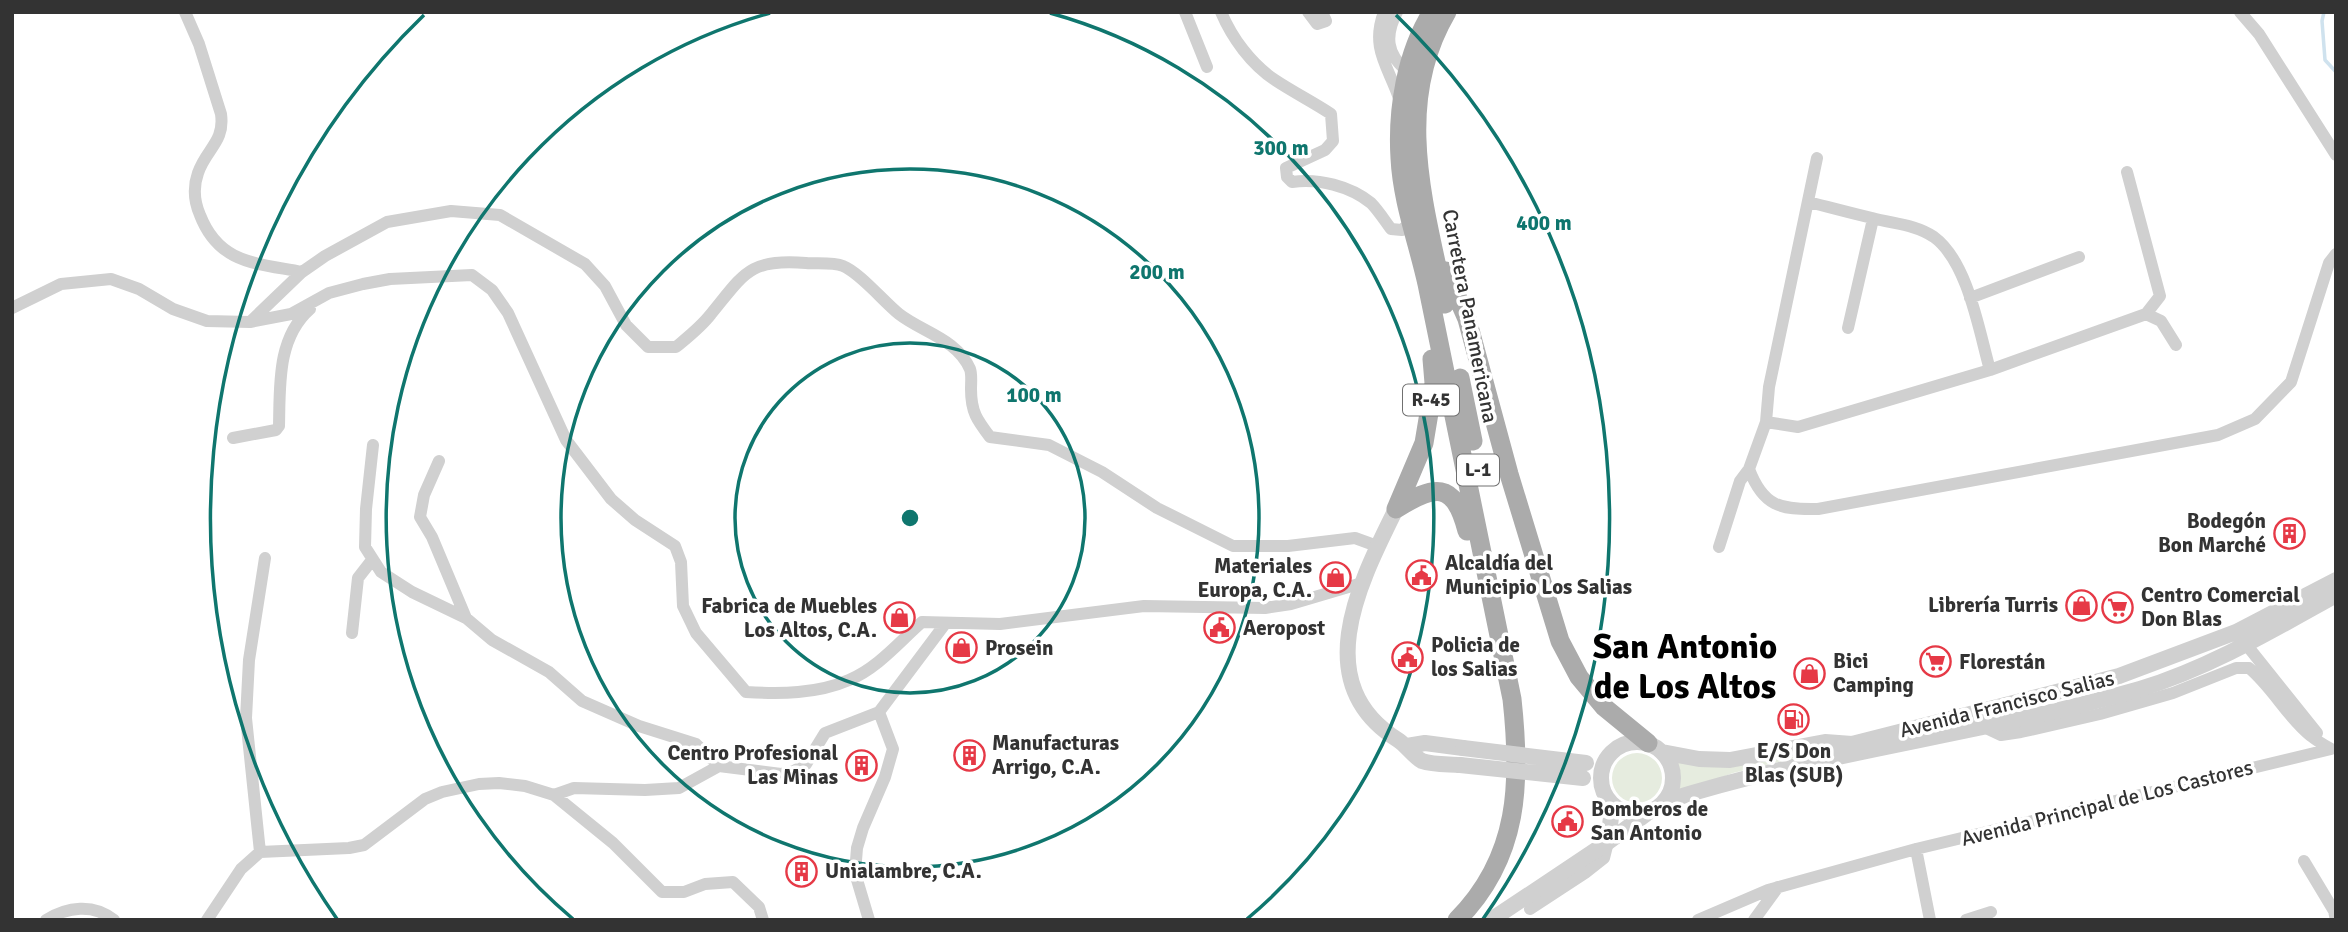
<svg xmlns="http://www.w3.org/2000/svg" width="2348" height="932" font-family="Signika,sans-serif">
<rect width="100%" height="100%" fill="#fff"/>
<path fill="#e6ecdf" d="M1612 778a25 25 0 1 1 50 0a25 25 0 1 1-50 0Z
M1803,756L1733,773L1677,794L1680,771L1677,761L1765,759Z"/>
<g fill="none" stroke-linecap="round" stroke-linejoin="round">
<path stroke="#cfe2ee" stroke-width="3.5" d="M2324,12L2322,21L2325,60L2336,72"/>
<path stroke="#d0d0d0" stroke-width="12" d="M185,12L199,44L221,114C225,142 206,149 198,173C193,187 194,201 200,215C219,264 256,263 302,272
M1185,12L1207,67
M1221,12C1232,38 1251,64 1275,80C1293,92 1313,102 1331,114L1333,141L1325,150L1286,168L1287,177L1292,182C1318,178 1350,186 1371,203C1378,210 1385,221 1391,229L1402,230L1411,222
M1308,12L1317,24L1326,21L1322,12
M1384,12C1370,49 1389,67 1400,101
M1397,12C1385,35 1386,54 1407,71
M2240,12L2259,34L2336,155
M1817,158L1769,387L1766,422L1749,469C1763,506 1780,510 1818,509L2218,435L2255,419L2291,382L2329,263L2336,254
M1808,202C1829,207 1850,213 1872,218C1893,224 1915,224 1934,237C1968,262 1979,331 1990,370
M1970,298L2079,257
M12,308L61,284L111,279L139,289L173,309L207,321L250,322L291,314L329,293L363,284L390,279L472,275L492,290L508,313L566,440L611,499L635,520L675,546L681,562L683,606L696,633L746,692C780,694 817,694 849,680C878,668 900,641 922,622L1000,624L1144,606L1265,608L1291,604L1362,583
M2146,314L2161,321L2176,345
M250,322L302,272L325,256L387,222L451,211L500,215L585,264L605,286L626,325L648,347H676C688,337 701,327 711,314C744,274 749,258 806,263C817,264 833,262 843,266C859,272 884,302 899,314C922,332 957,339 970,369C972,374 971,383 971,389C971,412 977,420 990,437L1049,445L1102,472L1157,508L1233,546H1288L1355,538L1377,546
M1848,328L1873,219
M1766,422L1798,427L1990,370L2146,314L2160,296L2127,172
M233,438L276,430L279,426C280,385 277,338 310,309
M373,445L366,509L365,547L381,572L412,592L466,618L492,640L549,672L582,701L639,726L696,744L719,766L781,774L794,771L806,764L825,733L879,712
M439,461L424,495L420,517L432,537L466,618
M1719,547L1740,481L1749,469
M352,633L358,578L372,560
M2241,638L2317,733
M1984,727L2001,735L2021,732L2100,714L2173,693L2236,668H2249C2273,688 2287,717 2311,736C2317,741 2324,745 2331,749
M554,795L574,788L645,790L679,788L719,766
M1916,849L1930,920
M260,852L246,718L249,660L265,558
M2304,861L2334,911L2336,920
M1530,909L1585,873L1604,858L1608,842
M46,920C67,907 93,903 114,920
M207,920L241,869L260,852L349,848L364,845L425,799L442,792L479,784L499,783L525,786L554,795L613,843L662,892H684L705,884L733,882L759,907L763,920
M869,920L855,873L857,848L863,828L885,777L893,749L879,712L945,624
M1698,920L1768,890L1916,849L2331,749
M1754,920L1778,887
M1966,920L1991,912"/>
<path stroke="#d0d0d0" stroke-width="16" d="M1396,509C1360,582 1307,683 1398,740C1406,745 1414,757 1422,761C1433,765 1449,764 1460,765
M1601 778a36 36 0 1 1 72 0a36 36 0 1 1-72 0Z
M1407,746L1425,743L1463,748
M1662,752L1699,759L1730,760L1825,742L1852,744L2119,676L2236,632L2336,580
M1666,801C1821,752 1984,734 2140,689C2209,668 2273,630 2336,595
M1608,842L1611,817L1608,802
M1491,920L1608,842L1646,814"/>
<path stroke="#ababab" stroke-width="19" d="M1432,12C1406,53 1397,110 1400,158C1402,201 1418,243 1427,284L1512,699C1521,781 1520,857 1457,920
M1446,271L1467,319L1509,474L1560,641L1579,677L1604,707L1648,743
M1445,304C1425,206 1392,105 1447,12
M1460,378L1473,441
M1396,509L1424,443L1434,383L1432,359
M1396,509C1434,485 1454,480 1467,531"/>
<path stroke="#d0d0d0" stroke-width="16" d="M1463,748L1586,763
M1460,765L1583,778"/>
</g>
<g fill="none" stroke="#0f766e" stroke-width="3.5">
<circle cx="910" cy="518" r="175"/>
<circle cx="910" cy="518" r="349"/>
<path d="M573 919A524 524 0 0 1 770 13M1050 13A524 524 0 0 1 1247 919"/>
<path d="M337 919A699 699 0 0 1 424 15M1396 15A699 699 0 0 1 1483 919"/>
</g>
<defs>
<symbol id="building-ring" viewBox="-11 -11 22 22"><circle r="9.5" fill="#fff" stroke="#e63946" stroke-width="1.5"/><path d="M-4-6H4V6H1V3H-1V6H-4ZM-2.5-4.3h1.7v1.8h-1.7ZM.8-4.3h1.7v1.8H.8ZM-2.5-1h1.7V.8h-1.7ZM.8-1h1.7V.8H.8Z" fill="#e63946"/></symbol>
<symbol id="civic-ring" viewBox="-11 -11 22 22"><circle r="9.5" fill="#fff" stroke="#e63946" stroke-width="1.5"/><path d="M-.6-6.5H3V-4.5H.6V-3L4-1V1h2V6H-6V1h2V-1L-.6-3ZM-1.2 2.5V6h2.4V2.5Z" fill="#e63946"/></symbol>
<symbol id="shop-ring" viewBox="-11 -11 22 22"><circle r="9.5" fill="#fff" stroke="#e63946" stroke-width="1.5"/><path d="M-5-2.5h2.3a2.7 3.5 0 0 1 5.4 0H5L5.5 6h-11ZM-1.5-2.5h3a1.5 2.3 0 0 0-3 0Z" fill="#e63946"/></symbol>
<symbol id="supermarket-ring" viewBox="-11 -11 22 22"><circle r="9.5" fill="#fff" stroke="#e63946" stroke-width="1.5"/><path d="M-6-5.5h2.5l.6 2H6L4.5 2H-2.5L-4.4-4H-6ZM-1.5 3.2a1.3 1.3 0 1 0 .1 0ZM3 3.2a1.3 1.3 0 1 0 .1 0Z" fill="#e63946"/></symbol>
<symbol id="fuel-ring" viewBox="-11 -11 22 22"><circle r="9.5" fill="#fff" stroke="#e63946" stroke-width="1.5"/><path d="M-5.5-6h7V0h2V4h1.3V-2.5L3-4.5l.8-.8L6-3V5H2.5V1h-1V6h-7ZM-4.2-4.7v3.2H.2V-4.7Z" fill="#e63946"/></symbol>
</defs>
<g fill-rule="evenodd">
<use href="#building-ring" x="2272" y="516" width="35" height="35"/>
<use href="#civic-ring" x="1404" y="558" width="35" height="35"/>
<use href="#shop-ring" x="1318" y="560" width="35" height="35"/>
<use href="#shop-ring" x="2064" y="588" width="35" height="35"/>
<use href="#supermarket-ring" x="2100" y="590" width="35" height="35"/>
<use href="#shop-ring" x="882" y="600" width="35" height="35"/>
<use href="#civic-ring" x="1202" y="610" width="35" height="35"/>
<use href="#shop-ring" x="944" y="630" width="35" height="35"/>
<use href="#civic-ring" x="1390" y="640" width="35" height="35"/>
<use href="#supermarket-ring" x="1918" y="644" width="35" height="35"/>
<use href="#shop-ring" x="1792" y="656" width="35" height="35"/>
<use href="#fuel-ring" x="1776" y="702" width="35" height="35"/>
<use href="#building-ring" x="952" y="738" width="35" height="35"/>
<use href="#building-ring" x="844" y="748" width="35" height="35"/>
<use href="#civic-ring" x="1550" y="804" width="35" height="35"/>
<use href="#building-ring" x="784" y="854" width="35" height="35"/>
</g>
<g text-anchor="middle" dominant-baseline="central" stroke-width="7" stroke-linejoin="round" paint-order="stroke">
<g fill="#fff" stroke="#707070" stroke-width="2">
<rect x="1403" y="384.5" width="56" height="31" rx="5"/>
<rect x="1457" y="454.5" width="42" height="31" rx="5"/>
</g>
<g font-size="19" font-weight="bold" fill="#333">
<text x="1431" y="400">R-45</text>
<text x="1478" y="470">L-1</text>
</g>
<g font-size="21" fill="#333" stroke="#fff">
<text transform="translate(1470 316) rotate(79)">Carretera Panamericana</text>
<text transform="translate(2007 704) rotate(-14)">Avenida Francisco Salias</text>
<text transform="translate(2107 803) rotate(-14)">Avenida Principal de Los Castores</text>
</g>
<g font-size="21" font-weight="bold" fill="#333" stroke="#fff" text-anchor="start">
<text x="2266" y="521" text-anchor="end">Bodegón<tspan x="2266" dy="24">Bon Marché</tspan></text>
<text x="1445" y="563">Alcaldía del<tspan x="1445" dy="24">Municipio Los Salias</tspan></text>
<text x="1312" y="566" text-anchor="end">Materiales<tspan x="1312" dy="24">Europa, C.A.</tspan></text>
<text x="2141" y="595">Centro Comercial<tspan x="2141" dy="24">Don Blas</tspan></text>
<text x="2058" y="605" text-anchor="end">Librería Turris</text>
<text x="877" y="606" text-anchor="end">Fabrica de Muebles<tspan x="877" dy="24">Los Altos, C.A.</tspan></text>
<text x="1243" y="628">Aeropost</text>
<text x="1431" y="645">Policia de<tspan x="1431" dy="24">los Salias</tspan></text>
<text x="985" y="648">Prosein</text>
<text x="1833" y="661">Bici<tspan x="1833" dy="24">Camping</tspan></text>
<text x="1959" y="662">Florestán</text>
<text x="992" y="743">Manufacturas<tspan x="992" dy="24">Arrigo, C.A.</tspan></text>
<text x="1794" y="751" text-anchor="middle">E/S Don<tspan x="1794" dy="24">Blas (SUB)</tspan></text>
<text x="838" y="753" text-anchor="end">Centro Profesional<tspan x="838" dy="24">Las Minas</tspan></text>
<text x="1591" y="809">Bomberos de<tspan x="1591" dy="24">San Antonio</tspan></text>
<text x="825" y="871">Unialambre, C.A.</text>
</g>
<g font-size="35" font-weight="bold" fill="#000" stroke="#fff">
<text x="1685" y="646">San Antonio<tspan x="1685" dy="40">de Los Altos</tspan></text>
</g>
</g>
<circle cx="910" cy="518" r="10" fill="#0f766e" stroke="#fff" stroke-width="3.5"/>
<g font-size="21" text-anchor="middle" font-weight="bold" fill="#0f766e" stroke="#fff" stroke-width="7" stroke-linejoin="round" paint-order="stroke">
<text x="1281" y="155">300 m</text>
<text x="1544" y="230">400 m</text>
<text x="1157" y="279">200 m</text>
<text x="1034" y="402">100 m</text>
</g>
<rect width="2348" height="932" fill="none" stroke="#333333" stroke-width="28"/>
</svg>
